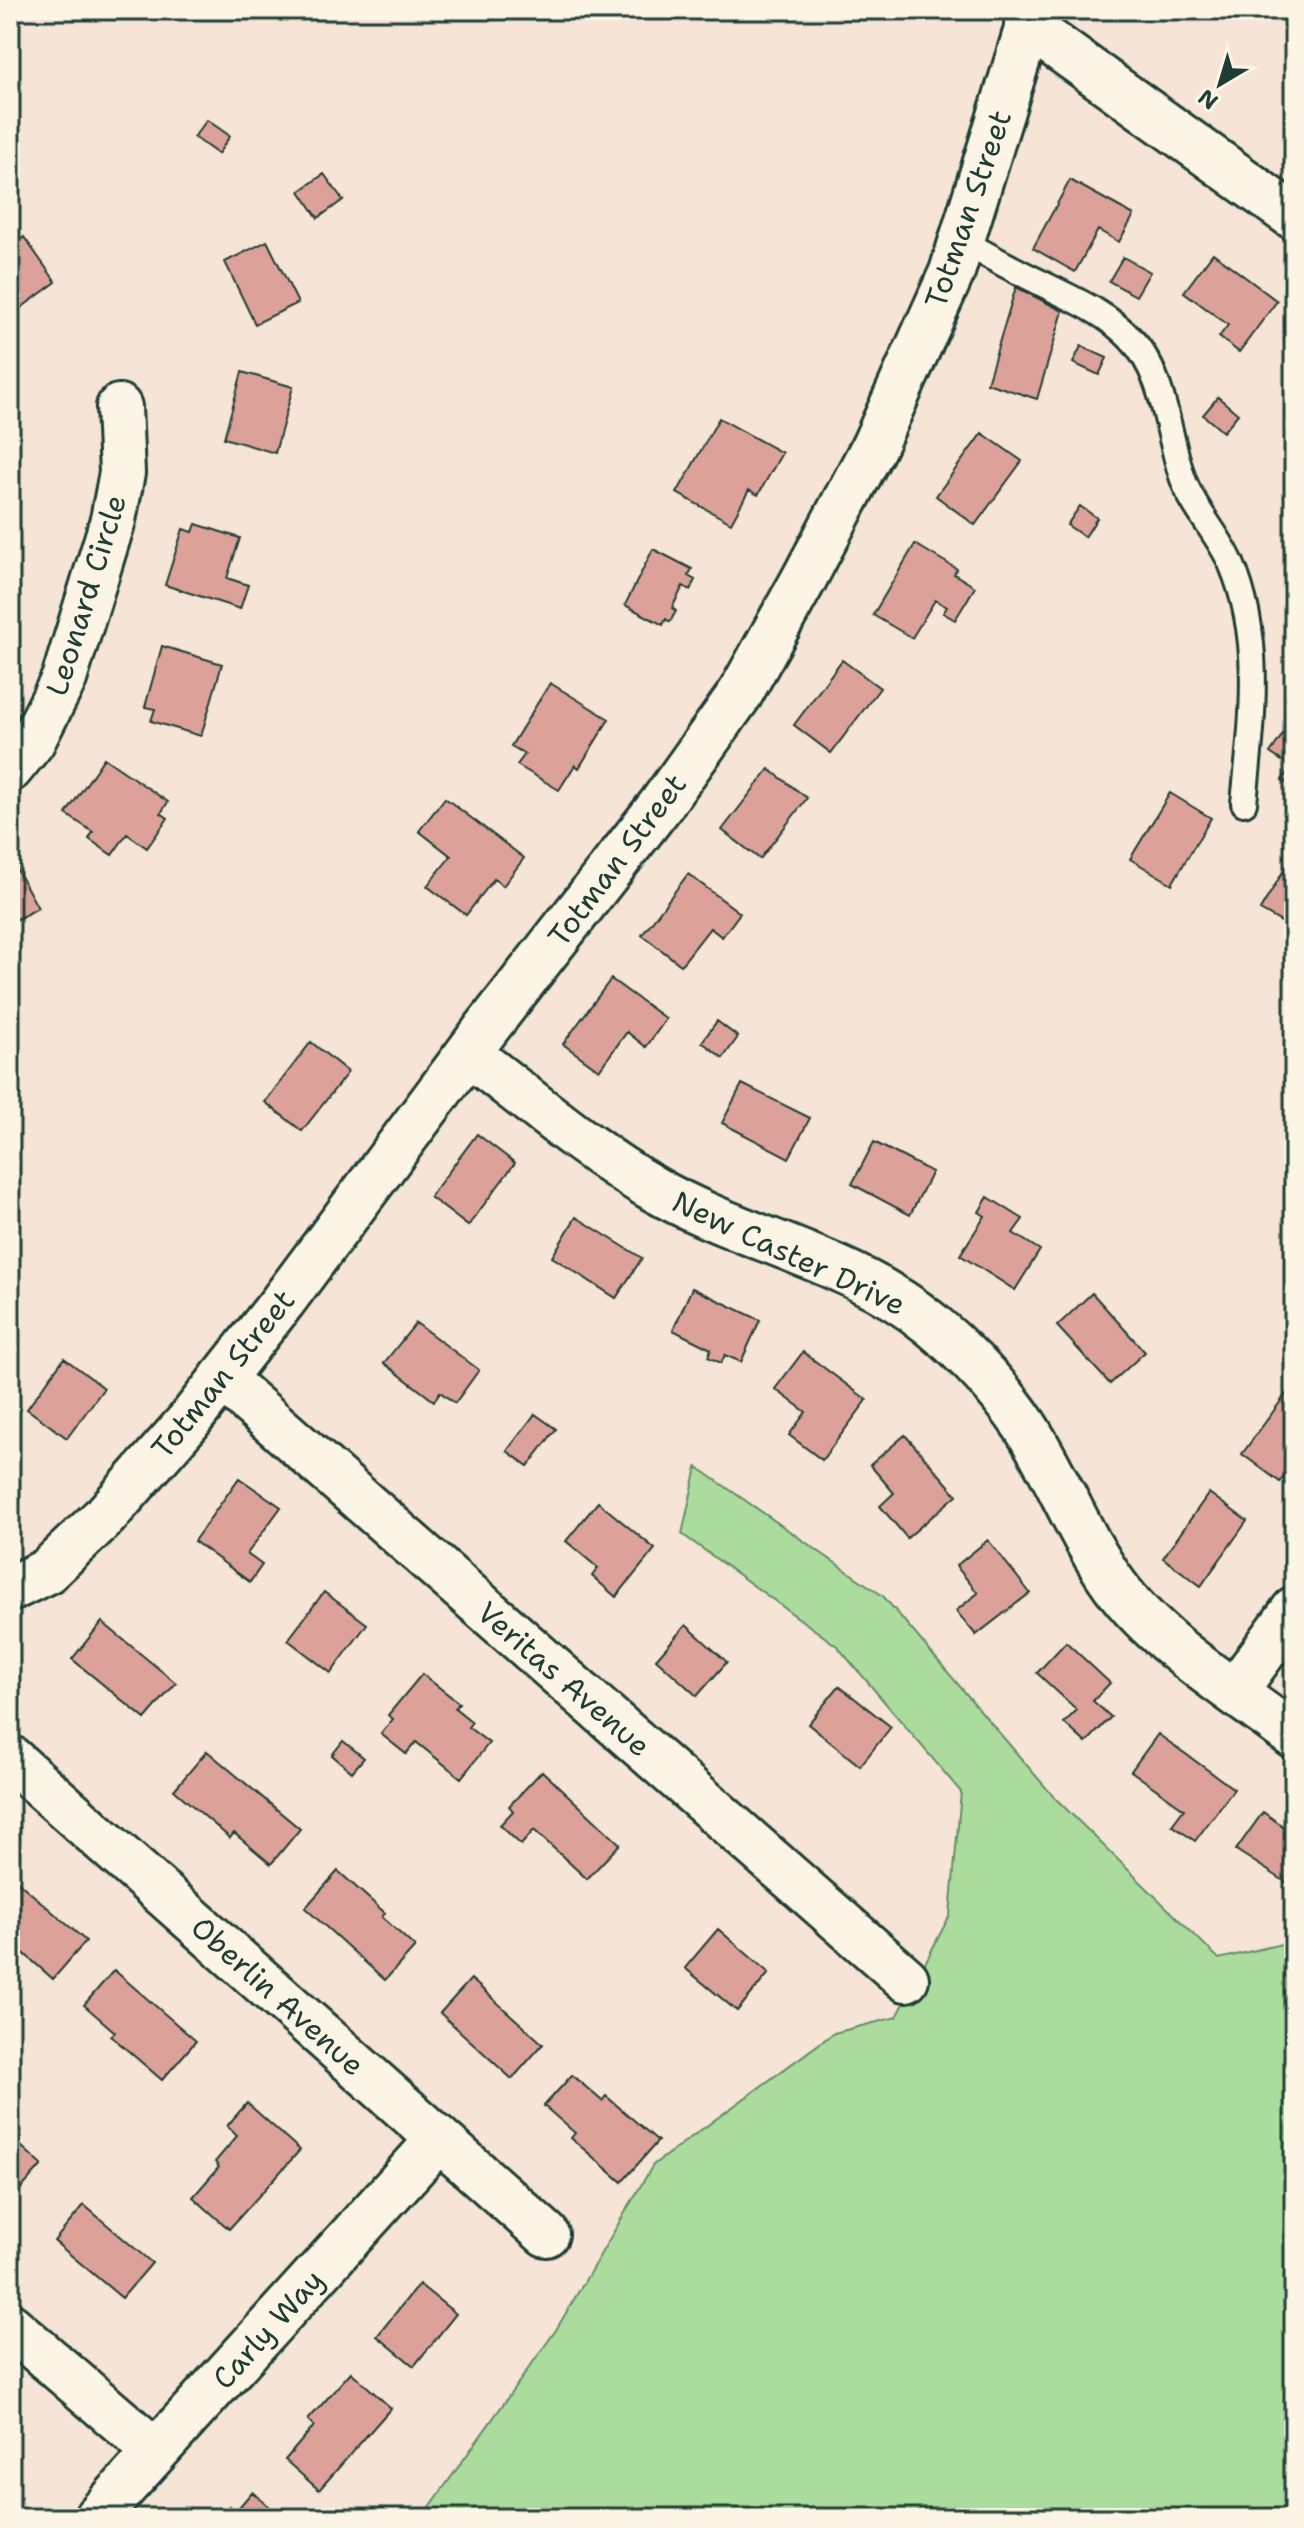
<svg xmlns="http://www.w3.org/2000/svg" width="1304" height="2528" font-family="'Shantell Sans',sans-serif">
<rect width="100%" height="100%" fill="#f6e4d6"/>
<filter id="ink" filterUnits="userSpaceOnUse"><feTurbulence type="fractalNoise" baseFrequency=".0125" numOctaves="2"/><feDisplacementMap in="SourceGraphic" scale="16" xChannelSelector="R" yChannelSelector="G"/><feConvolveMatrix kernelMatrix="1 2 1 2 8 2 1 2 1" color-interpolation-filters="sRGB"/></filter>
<g filter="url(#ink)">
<path fill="#abdc9d" stroke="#658c68" stroke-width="2" d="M697,1467L883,1596L1053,1796L1219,1959L1294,1941V2518H422L556,2330L653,2165L834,2033L897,2017L950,1915L961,1792L837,1646L682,1534Z"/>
<path fill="#dca299" stroke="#1f3d34" stroke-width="2" d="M207,120L230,136L218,154L194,137Z
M324,174L343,200L318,218L300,191Z
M1070,180L1134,215L1119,242L1098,230L1075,272L1033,248Z
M24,237L56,282L10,316V248Z
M267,241L298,303L255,324L225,262Z
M1213,253L1277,301L1239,352L1219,337L1228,325L1184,292Z
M1123,257L1150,272L1136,296L1109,281Z
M1016,287L1063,311L1037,399L987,383Z
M1081,346L1107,358L1099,375L1073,363Z
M242,372L293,387L275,453L224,438Z
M1218,397L1238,414L1223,432L1203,415Z
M719,418L782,453L758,495L749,490L731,523L677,493Z
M982,433L1022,461L975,525L936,496Z
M10,467L18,520L10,521Z
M1080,506L1097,518L1085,537L1067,525Z
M196,524L240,538L227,578L248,585L240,609L165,585L183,529L193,532Z
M915,544L957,569L954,574L975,587L955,620L943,613L947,607L935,600L912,638L873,615Z
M653,549L692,569L688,576L695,580L690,590L683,586L672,608L676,611L670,622L666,619L663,625L625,605Z
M162,646L222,664L201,736L151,721L155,709L145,707Z
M842,660L880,688L831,753L794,725Z
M550,683L609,719L579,768L575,765L559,790L517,765L525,754L511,746Z
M1290,724L1294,727V788L1282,780L1291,767L1270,753Z
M104,758L168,802L161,813L168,818L147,848L127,834L112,855L89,839L93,832L66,814Z
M769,769L807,798L760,859L722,830Z
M1170,793L1211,818L1172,884L1130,859Z
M445,798L524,858L503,886L494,879L466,915L427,886L451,856L419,831Z
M1290,860L1294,862V929L1260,910Z
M15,866L38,908L10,923V868Z
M688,874L740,913L722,937L710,928L681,965L642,935Z
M611,979L666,1019L646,1047L627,1032L599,1070L563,1044Z
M717,1021L738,1037L723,1058L702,1042Z
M311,1042L348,1072L302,1131L265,1102Z
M742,1084L810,1118L789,1158L722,1123Z
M477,1134L515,1163L468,1226L430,1197Z
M874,1142L932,1172L910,1215L852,1184Z
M988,1197L1023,1219L1013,1233L1040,1250L1015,1290L960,1255L985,1216L979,1212Z
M576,1217L642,1258L616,1298L552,1257Z
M692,1288L760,1320L741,1362L725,1355L721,1363L708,1357L711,1349L673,1330Z
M1092,1293L1145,1352L1110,1384L1057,1326Z
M416,1323L479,1370L455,1403L440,1392L434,1401L384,1363Z
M803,1352L867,1400L822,1460L789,1435L806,1412L775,1389Z
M64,1358L104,1388L67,1438L27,1409Z
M1289,1390L1294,1393V1463L1280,1482L1242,1454Z
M535,1414L556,1429L528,1466L507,1451Z
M905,1435L957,1495L907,1538L880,1506L894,1493L870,1465Z
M239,1478L281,1507L247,1554L262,1565L250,1582L194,1541Z
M1209,1493L1247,1521L1201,1586L1163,1558Z
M598,1502L655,1549L616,1597L592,1576L598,1568L566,1541Z
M988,1540L1030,1593L976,1635L956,1611L978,1593L956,1566Z
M324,1592L367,1624L331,1673L288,1640Z
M102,1622L176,1683L145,1719L72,1659Z
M686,1625L727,1662L697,1696L656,1659Z
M1066,1642L1110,1683L1093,1701L1111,1717L1086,1743L1064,1723L1077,1710L1037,1673Z
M422,1674L459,1703L455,1708L472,1722L468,1727L489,1743L461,1778L416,1742L406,1754L381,1734L393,1719L388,1715Z
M839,1686L891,1727L860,1766L808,1724Z
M1158,1734L1234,1789L1195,1841L1172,1825L1184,1809L1131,1771Z
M343,1741L364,1758L352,1772L332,1755Z
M207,1751L300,1829L271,1864L234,1833L230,1838L174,1790Z
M542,1771L620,1844L587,1879L534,1830L521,1845L500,1825L513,1811L509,1806Z
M1263,1812L1294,1834V1883L1292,1886L1236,1850Z
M338,1871L385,1913L382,1917L415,1947L385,1980L305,1908Z
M10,1875L86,1941L53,1979L10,1941Z
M718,1929L769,1973L737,2011L685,1968Z
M114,1970L196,2041L162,2080L111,2036L115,2032L84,2005Z
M471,1979L543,2044L512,2079L440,2013Z
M572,2075L602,2101L606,2096L658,2141L622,2182L571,2138L575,2133L544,2106Z
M247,2103L300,2150L229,2229L193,2197L219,2167L215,2162L237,2136L227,2126Z
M10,2136L42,2165L12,2199L10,2198Z
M84,2205L152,2263L122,2298L54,2241Z
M419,2284L456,2314L414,2366L377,2336Z
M351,2372L391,2408L319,2490L285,2460L314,2426L308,2420Z
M252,2492L283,2518H219L229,2506L235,2512Z"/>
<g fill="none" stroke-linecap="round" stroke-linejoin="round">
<defs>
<path id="lane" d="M962,241C987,255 1012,269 1037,281C1070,298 1104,311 1130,338C1165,373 1167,434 1183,479C1193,508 1218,534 1231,563C1264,640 1252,722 1244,803"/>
<path id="street" d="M1027,25L1294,217
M10,769L32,742L64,679L113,520L122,473L119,407
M469,1054C528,1099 590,1152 654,1189C743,1240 851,1258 931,1324C966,1353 1000,1389 1025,1426C1058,1477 1079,1535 1114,1584C1157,1644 1235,1691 1294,1736
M222,1378L906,1979
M10,1589L47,1571L107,1514L188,1422L283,1301L486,1029L660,806L740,694L804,579L874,446L952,272L1033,10
M1235,1691L1294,1610
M10,1758L546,2234
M10,2326L156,2452
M96,2518L439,2139"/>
</defs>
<use href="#lane" stroke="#1f3d34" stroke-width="30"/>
<use href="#street" stroke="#1f3d34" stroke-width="50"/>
<use href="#lane" stroke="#fcf5e5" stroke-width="24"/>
<use href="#street" stroke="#fcf5e5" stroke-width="44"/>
</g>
</g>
<g text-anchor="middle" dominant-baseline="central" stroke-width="6" stroke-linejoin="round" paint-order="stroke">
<g font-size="30" fill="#1f3d34" stroke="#fcf5e5">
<text transform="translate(968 209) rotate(-71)">Totman Street</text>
<text transform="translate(86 595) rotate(-73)">Leonard Circle</text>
<text transform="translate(617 860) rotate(-53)">Totman Street</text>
<text transform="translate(789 1253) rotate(25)">New Caster Drive</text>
<text transform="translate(223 1374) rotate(-51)">Totman Street</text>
<text transform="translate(564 1679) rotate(41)">Veritas Avenue</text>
<text transform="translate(278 1996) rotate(42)">Oberlin Avenue</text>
<text transform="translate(268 2329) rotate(-48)">Carly Way</text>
</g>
</g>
<rect width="1304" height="2528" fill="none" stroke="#fcf5e5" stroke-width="40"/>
<rect x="20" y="20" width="1264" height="2488" fill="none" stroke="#1f3d34" stroke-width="3" filter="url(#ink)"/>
<g transform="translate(1220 84) rotate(218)" stroke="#fcf5e5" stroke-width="6" paint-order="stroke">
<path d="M0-6L14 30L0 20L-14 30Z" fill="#1f3d34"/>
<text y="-12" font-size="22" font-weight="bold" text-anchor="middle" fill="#1f3d34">N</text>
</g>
</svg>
